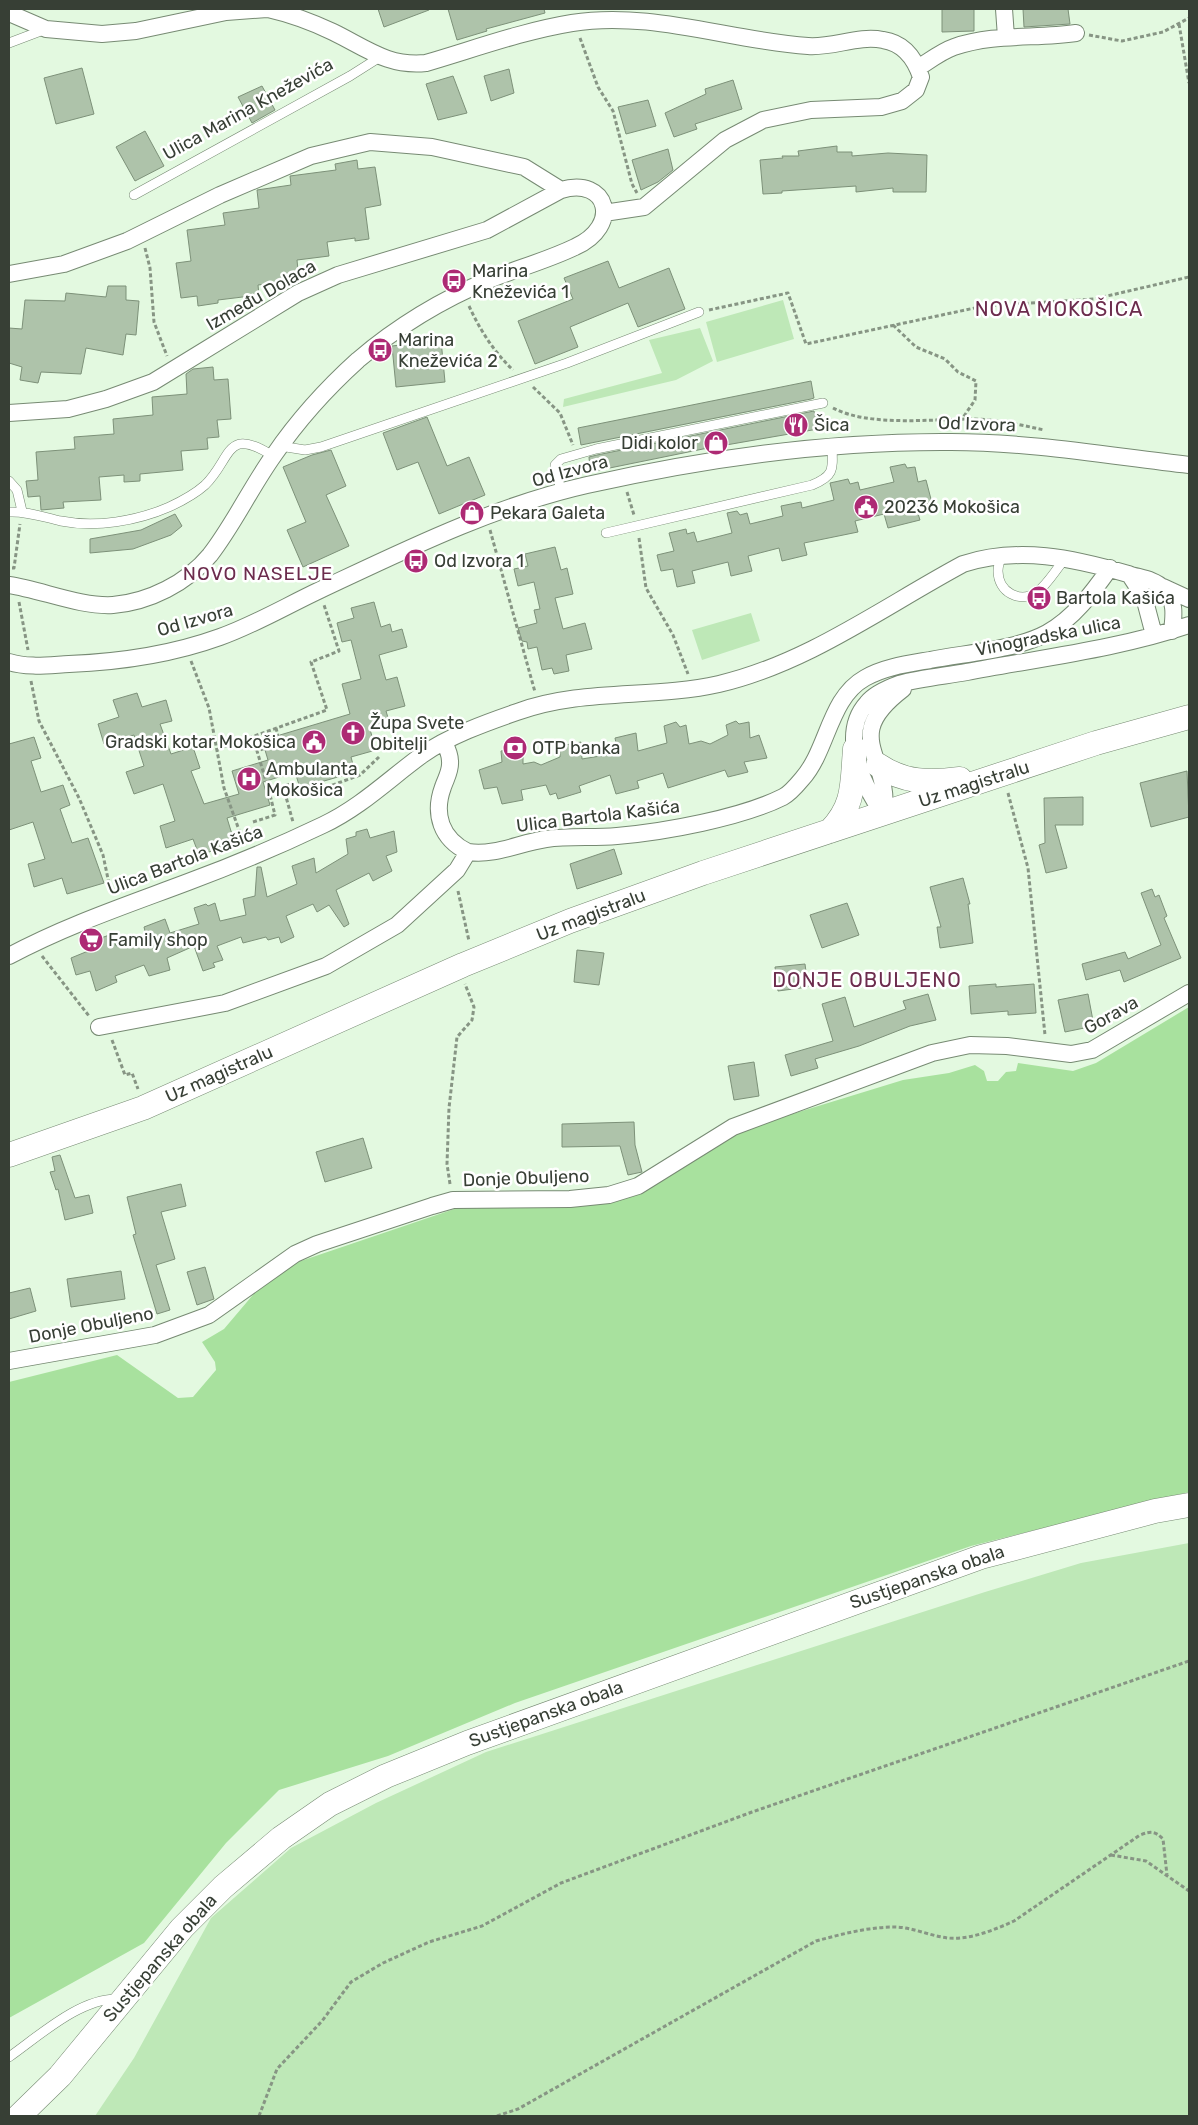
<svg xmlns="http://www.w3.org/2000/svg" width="1198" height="2125" font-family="Rubik,sans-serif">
<rect width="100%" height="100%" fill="#e3f9e0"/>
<path fill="#bee8b7" d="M783,300L794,339L717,362L706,322Z
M700,328L713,361L676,380L563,407L564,399L662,373L649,340Z
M751,613L760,641L702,660L692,630Z
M1189,1543V2116H95L134,2058L211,1918L291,1848L376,1803L486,1752L985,1592L1081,1563Z"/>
<path fill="#a8e19e" d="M1189,1007V1492L971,1546L515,1703L388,1756L279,1790L226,1843L144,1943L9,2018V1382L117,1355L178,1398L193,1397L216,1370L215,1362L202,1342L224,1329L263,1283L292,1264L472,1203L610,1201L737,1131L903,1080L949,1073L975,1065L984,1071L987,1081H998L1006,1072L1016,1071L1018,1063L1073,1071L1096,1063Z"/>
<path fill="#aec3aa" stroke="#7d9179" d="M378,9H429V10L384,27Z
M448,9H544L545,13L486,29L487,31L457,40Z
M942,9H974V31L942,32Z
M1023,9H1068L1070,24L1024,27Z
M82,68L94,114L56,124L44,78Z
M509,69L514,93L491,101L484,76Z
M453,76L467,113L438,120L426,84Z
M733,80L742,109L695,124L697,129L674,137L665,113L706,94L705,89Z
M262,86L275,110L252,123L238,97Z
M648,100L656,126L626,134L618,107Z
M145,131L164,166L135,181L116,147Z
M837,146V152H852V156L888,153L927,155L926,192H893V188L856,192V186L782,191V193L763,194L760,160L783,158L782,156H799L798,151Z
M668,149L673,170L658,182L641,190L632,160Z
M357,160L358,169L375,167L381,205L365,208L369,239L355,241V238L327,242L329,256L297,260L299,280L258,285L259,295L218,300V303L198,306L197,296L181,298L176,263L191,261L187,230L225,225L223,213L259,208L257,190L291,185L290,176L336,170L335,164Z
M608,261L619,288L669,268L685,309L638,327L628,303L570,327L578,347L535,364L518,321L573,299L564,278Z
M108,286H126V300L139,301L136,335L126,334L123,355L86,348L81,374L41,372L38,383L20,380L22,367L9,363V328L22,329L25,300L65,301L66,293L106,297Z
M441,340L445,382L396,387L392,346Z
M213,367L214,380L228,379L231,419L217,420L219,437L207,438L208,449L181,451L183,470L140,474V481L124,482V475L99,477L101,500L63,502L64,508L41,510L40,496L28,497L26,481L38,480L36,452L75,449L74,437L114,434L113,419L153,415L152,397L187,394L186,374L193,369Z
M811,381L814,398L811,399L581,445L578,428Z
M814,411L818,429L703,449L590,472L589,457L597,455Z
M427,417L447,466L469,457L485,495L439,514L418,462L397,470L383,433Z
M331,450L346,486L326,495L349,546L303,567L287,530L306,522L283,467L312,455Z
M905,464L907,468L915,467L918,482L926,480L932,503L916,507L920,520L888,528L884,514L855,521L858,532L804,543L807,555L782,561L779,548L748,556L752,571L731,576L728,562L692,571L695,583L677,587L673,569L661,571L657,555L674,551L669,533L686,529L687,534L694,532L697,542L732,533L727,513L737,511L740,515L747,513L750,524L783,516L781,506L801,502L802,508L834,500L830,483L848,479L850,484L858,482L860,490L894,482L890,467Z
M175,514L182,526L171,535L133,549L90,553V539L141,530Z
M555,547L561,570L567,568L573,594L555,598L563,629L585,623L592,649L566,655L569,671L554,674L552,668L542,670L537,647L528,649L527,642L522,641L518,628L537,623L534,610L540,609L534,582L518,586L514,569L528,566L525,554Z
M374,602L381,627L390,624L392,632L402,629L407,647L379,655L386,680L397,677L405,706L386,711L389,721L369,726L376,750L351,757L355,772L300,788L295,772L263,782L270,805L227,818L235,844L199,855L193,839L166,848L160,826L175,821L163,784L134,794L126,772L144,766L134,735L104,744L98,724L119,717L113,700L137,693L142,707L166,700L172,721L160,724L171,754L193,747L200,768L191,771L204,804L239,794L232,771L268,760L265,750L283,745L280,735L350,714L342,684L361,679L351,640L342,642L337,623L354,618L351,608Z
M736,721L739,724L749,722L750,738L759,735L767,758L744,762L748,772L728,777L725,770L668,788L663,773L637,781L639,788L616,794L610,775L579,786L581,792L558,799L556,793L550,795L546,785L521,790L523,800L502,804L497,787L484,789L479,770L502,762L501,751L512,749L514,752L523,749V764L534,762L541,765L560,757V746L581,742L582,759L618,753L615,738L636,733L638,751L667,743L664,726L676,722L680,727L686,725L689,744L701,741L710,744L728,735L726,725Z
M34,737L41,758L31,761L41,792L63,785L70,805L60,809L72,843L88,838L104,883L67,894L62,878L34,887L28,864L45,859L33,822L9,830V744Z
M1187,771L1189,817L1151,827L1140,783Z
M1083,797V825H1055L1067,868L1046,873L1039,845L1045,843L1044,798Z
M367,829L370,838L394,831L397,852L386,856L392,871L373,881L369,873L336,890L349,924L344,927L329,905L317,912L313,904L286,916L294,937L281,943L279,937L268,940L266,937L243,943L241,937L217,946L223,960L213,963L215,967L203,971L194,946L167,958L170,970L149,976L144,965L115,976L117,982L96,991L90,971L76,975L71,958L93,949L90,942L112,934L116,946L146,935L144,927L165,919L170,933L199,924L194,908L206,904L208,906L215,903L220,921L246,915L243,899L255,896L257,867H261L267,897L297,884L292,866L314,858L316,873L348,854L346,839L356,836V832Z
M614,849L622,874L577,889L570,864Z
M963,878L970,904H968L973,943L940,948L937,927H941L930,887Z
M1152,889L1155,897L1159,895L1167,916L1164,918L1181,958L1124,982L1120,970L1086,980L1082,964L1125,952L1128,959L1161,945L1141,893Z
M847,903L859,935L822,948L810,915Z
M577,950L604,953L599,985L574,982Z
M805,964L808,987L778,991L775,967Z
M996,984V987L1034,984L1036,1013L1008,1015V1011L971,1014L969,986Z
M928,994L936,1020L910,1026L859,1046L815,1059L818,1068L791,1076L785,1055L833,1041L822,1004L845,997L854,1027L906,1009L903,1001Z
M1088,994L1094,1026L1065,1032L1058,1000Z
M754,1062L759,1096L734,1100L728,1066Z
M634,1122L635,1145L642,1172L628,1175L620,1146L562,1147V1124Z
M363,1138L372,1168L325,1182L316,1152Z
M60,1155L75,1198L89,1195L93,1213L65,1220L58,1189L56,1190L50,1172L55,1171L52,1157Z
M181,1184L186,1206L161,1212L175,1259L156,1265L170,1310L157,1314L133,1235L136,1234L127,1197Z
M205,1267L214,1299L197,1305L187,1272Z
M121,1271L125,1299L71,1307L67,1279Z
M30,1288L36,1311L9,1319V1293Z"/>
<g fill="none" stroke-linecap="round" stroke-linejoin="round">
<defs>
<path id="lane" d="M9,43L46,29
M134,195L350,76L380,57
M280,446L305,450L321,447L567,363L699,312
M9,481L17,490L22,511
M561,491L555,465L561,459L596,449L823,403
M9,512C27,511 43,517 61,521C96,528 137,521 169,507C182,501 195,494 205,485C232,459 225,425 273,456
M606,533L812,485C834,476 833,470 832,447
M1002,555C1000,560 998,565 998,571C998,592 1020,604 1037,592C1048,584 1056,569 1065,559
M9,2057C39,2036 81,1997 119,1999"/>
<path id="street" d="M268,9C290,14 312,22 333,32C366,48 388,67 426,63C474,49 523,31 572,23C650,10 731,41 808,46C833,48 858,35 883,40C904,43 915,59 921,77L916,90L902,101L881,107L811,110L763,120L725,140L644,207L604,213
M1004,9L1006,37
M9,13L46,29L102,34L136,31L226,12L267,9
M918,68C929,61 942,51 954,47C994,33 1036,39 1076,33
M9,274L64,264L127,241L220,195L311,156L370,142L432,147L524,167L561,190
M9,413L68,409L106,399L153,382L298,293L338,275L487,230L561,190C608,176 622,226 575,247C548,260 519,268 491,279C443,299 398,326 358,360C327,388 298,420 274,455C251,487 234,524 210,555C187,583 149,602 113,605C81,607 42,590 9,585
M1129,574L1144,597L1154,635
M1163,587L1189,599
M9,662C28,668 49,665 69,664C119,662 173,654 220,637C254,625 286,606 320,590C405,550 494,506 587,485C707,458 829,441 951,442C1031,442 1110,456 1189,465
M884,814C862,786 839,734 867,703C874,694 888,688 899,684C921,678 944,676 967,672C1040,658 1118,649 1189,625
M884,814C891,754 839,738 903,689
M468,852C495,856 519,843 546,839C569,836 594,838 617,836C664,832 741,818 783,797C789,794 797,785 802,779C828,750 829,698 865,678C884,667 907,664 930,660C965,653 1016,650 1047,633C1074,618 1093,592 1110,568
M9,956C67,925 127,905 188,882C234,865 279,846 323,825C361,807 389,779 422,755C449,736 485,723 517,712C583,688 652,699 719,684C808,663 883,607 963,564C1019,546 1073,558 1128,574C1140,578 1154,579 1163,588C1176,600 1174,615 1172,631
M99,1027L225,1003L326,966L397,925L457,870L468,852C441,839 433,814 443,787C446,778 451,771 450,761C450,755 447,748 444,742
M9,1361L155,1335L209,1315L295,1254L317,1244L432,1206L453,1200L570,1199L609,1195L638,1186L733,1127L932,1053L970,1045L1007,1046L1071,1054L1092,1050L1189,993"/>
<path id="secondary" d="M878,765C904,783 930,783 960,779
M830,831C855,805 852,784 855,749
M9,1155L143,1108L463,965L570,921L703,873L1096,743L1189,717
M19,2116L60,2076L182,1928L223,1887L281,1838L330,1804L386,1776L467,1743L981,1557L1155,1511L1189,1505"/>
</defs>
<use href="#lane" stroke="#778a73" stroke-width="10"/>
<use href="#street" stroke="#778a73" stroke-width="18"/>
<use href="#secondary" stroke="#778a73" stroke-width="25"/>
<path stroke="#879584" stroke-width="3" stroke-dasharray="4 2.5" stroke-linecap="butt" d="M1179,24L1189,83
M1089,35L1122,41L1163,32L1189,18
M580,38L598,87L613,111L632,184L637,193
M145,248L150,268L154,322L167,356
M469,306C480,330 494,352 513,370
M709,310L788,293L806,344L984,306L1094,299L1189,277
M893,325L916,347L945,359L958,372L976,381L975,400L962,419
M533,387L560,413L573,445
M833,408C869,427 932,419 972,419C996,419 1021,425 1044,430
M627,492L634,515
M490,530L535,692
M639,538L646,588L673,635L688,674
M12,568H14L20,524
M19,602L28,650
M191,661L209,708L224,788L244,844
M31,681L39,721L79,798L103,855L111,893
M218,749L327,710L311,662L339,651L324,605
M283,786L293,822
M269,791L257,751L280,743L276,728
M1008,793L1028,868L1045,1035
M253,822L275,815L269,791L294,783L300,797L360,775L379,757
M458,891L469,941
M42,956L89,1016
M112,1040L125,1075L132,1073L138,1089
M450,1184L447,1164L449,1108L457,1037L472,1020L474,1007L465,984
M1111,1855L1146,1861L1189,1891
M259,2116L277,2069L322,2021L351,1982L383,1963L429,1942L482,1926L561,1883L752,1812L1189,1661
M497,2116L518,2109L816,1941C842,1934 868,1927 895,1927C912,1927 930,1936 948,1938C970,1940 994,1930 1014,1921L1140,1835C1151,1831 1155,1831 1163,1839L1167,1875"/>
<use href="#lane" stroke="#fff" stroke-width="9"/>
<use href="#street" stroke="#fff" stroke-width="16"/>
<use href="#secondary" stroke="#fff" stroke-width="24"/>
</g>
<defs>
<symbol id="bus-disc" viewBox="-11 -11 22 22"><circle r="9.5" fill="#ad2a74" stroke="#fff"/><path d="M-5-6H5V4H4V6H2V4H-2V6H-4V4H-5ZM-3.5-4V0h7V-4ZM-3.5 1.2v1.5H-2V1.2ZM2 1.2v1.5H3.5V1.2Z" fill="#fff"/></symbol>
<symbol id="restaurant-disc" viewBox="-11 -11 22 22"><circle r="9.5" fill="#ad2a74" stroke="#fff"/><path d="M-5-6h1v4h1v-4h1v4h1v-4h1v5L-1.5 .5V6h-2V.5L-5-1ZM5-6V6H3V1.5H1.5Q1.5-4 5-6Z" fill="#fff"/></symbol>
<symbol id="shop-disc" viewBox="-11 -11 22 22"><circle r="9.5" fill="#ad2a74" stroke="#fff"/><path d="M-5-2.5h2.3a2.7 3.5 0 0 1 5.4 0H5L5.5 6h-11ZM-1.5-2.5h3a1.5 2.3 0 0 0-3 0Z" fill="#fff"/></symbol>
<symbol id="civic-disc" viewBox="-11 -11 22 22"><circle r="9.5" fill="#ad2a74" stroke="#fff"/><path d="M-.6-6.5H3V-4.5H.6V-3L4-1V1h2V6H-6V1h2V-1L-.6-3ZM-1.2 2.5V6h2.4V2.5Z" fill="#fff"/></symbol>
<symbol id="church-disc" viewBox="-11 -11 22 22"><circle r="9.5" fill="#ad2a74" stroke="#fff"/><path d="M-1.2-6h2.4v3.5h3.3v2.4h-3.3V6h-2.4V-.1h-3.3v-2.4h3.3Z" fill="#fff"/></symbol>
<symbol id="bank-disc" viewBox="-11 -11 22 22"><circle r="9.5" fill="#ad2a74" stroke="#fff"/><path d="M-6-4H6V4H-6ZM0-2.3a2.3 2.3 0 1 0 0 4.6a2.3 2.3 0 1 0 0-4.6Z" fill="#fff"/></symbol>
<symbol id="hospital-disc" viewBox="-11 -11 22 22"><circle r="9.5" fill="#ad2a74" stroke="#fff"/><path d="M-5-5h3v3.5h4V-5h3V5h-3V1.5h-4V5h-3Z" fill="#fff"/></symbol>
<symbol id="supermarket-disc" viewBox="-11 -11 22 22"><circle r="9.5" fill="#ad2a74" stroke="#fff"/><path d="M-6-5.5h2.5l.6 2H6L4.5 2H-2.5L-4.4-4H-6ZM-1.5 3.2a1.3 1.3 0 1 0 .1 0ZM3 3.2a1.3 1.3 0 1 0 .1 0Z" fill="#fff"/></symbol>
</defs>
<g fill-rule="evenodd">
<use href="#bus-disc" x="440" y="267" width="28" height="28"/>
<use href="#bus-disc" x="366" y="336" width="28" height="28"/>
<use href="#restaurant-disc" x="782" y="411" width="28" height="28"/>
<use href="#shop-disc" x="702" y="429" width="28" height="28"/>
<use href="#civic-disc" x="852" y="493" width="28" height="28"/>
<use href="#shop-disc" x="458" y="499" width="28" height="28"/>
<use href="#bus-disc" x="402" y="547" width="28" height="28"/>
<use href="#bus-disc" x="1025" y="584" width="28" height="28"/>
<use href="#church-disc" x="339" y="719" width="28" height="28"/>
<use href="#civic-disc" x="300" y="728" width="28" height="28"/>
<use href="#bank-disc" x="501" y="734" width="28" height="28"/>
<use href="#hospital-disc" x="235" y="765" width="28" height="28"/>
<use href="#supermarket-disc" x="77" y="926" width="28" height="28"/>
</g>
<g text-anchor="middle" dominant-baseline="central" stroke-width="5" stroke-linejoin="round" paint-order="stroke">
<g font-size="18" fill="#373f35" stroke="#fff">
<text transform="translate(248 109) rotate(-29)">Ulica Marina Kneževića</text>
<text transform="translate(261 295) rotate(-30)">Između Dolaca</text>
<text transform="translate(977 424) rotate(2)">Od Izvora</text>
<text transform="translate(570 471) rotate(-15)">Od Izvora</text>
<text transform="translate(195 620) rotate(-16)">Od Izvora</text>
<text transform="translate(1048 636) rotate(-11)">Vinogradska ulica</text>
<text transform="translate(974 784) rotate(-18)">Uz magistralu</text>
<text transform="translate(598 816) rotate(-7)">Ulica Bartola Kašića</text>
<text transform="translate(185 860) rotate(-21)">Ulica Bartola Kašića</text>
<text transform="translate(591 915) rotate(-21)">Uz magistralu</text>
<text transform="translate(1111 1015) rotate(-29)">Gorava</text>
<text transform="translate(219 1074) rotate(-24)">Uz magistralu</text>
<text transform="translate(526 1178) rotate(-2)">Donje Obuljeno</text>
<text transform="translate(91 1325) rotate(-11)">Donje Obuljeno</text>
<text transform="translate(927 1577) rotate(-19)">Sustjepanska obala</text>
<text transform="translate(546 1714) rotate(-20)">Sustjepanska obala</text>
<text transform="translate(160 1958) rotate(-49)">Sustjepanska obala</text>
</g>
<g font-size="18" fill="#373f35" stroke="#fff" text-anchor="start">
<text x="472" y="271">Marina<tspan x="472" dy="21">Kneževića 1</tspan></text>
<text x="398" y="340">Marina<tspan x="398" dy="21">Kneževića 2</tspan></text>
<text x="814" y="425">Šica</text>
<text x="698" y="443" text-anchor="end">Didi kolor</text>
<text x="884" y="507">20236 Mokošica</text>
<text x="490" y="513">Pekara Galeta</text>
<text x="434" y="561">Od Izvora 1</text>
<text x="1056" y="598">Bartola Kašića</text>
<text x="370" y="723">Župa Svete<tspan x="370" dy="21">Obitelji</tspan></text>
<text x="296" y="742" text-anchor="end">Gradski kotar Mokošica</text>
<text x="532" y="748">OTP banka</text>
<text x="266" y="769">Ambulanta<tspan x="266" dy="21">Mokošica</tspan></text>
<text x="108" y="940">Family shop</text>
</g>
<g font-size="19" letter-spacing="1" fill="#6c2c4d" stroke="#fff">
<text x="258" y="573">NOVO NASELJE</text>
</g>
<g font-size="20" letter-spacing="1" fill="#6c2c4d" stroke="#fff">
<text x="1059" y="309">NOVA MOKOŠICA</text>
<text x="867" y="980">DONJE OBULJENO</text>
</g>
</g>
<rect width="1198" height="2125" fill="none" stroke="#373f35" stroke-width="20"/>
</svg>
